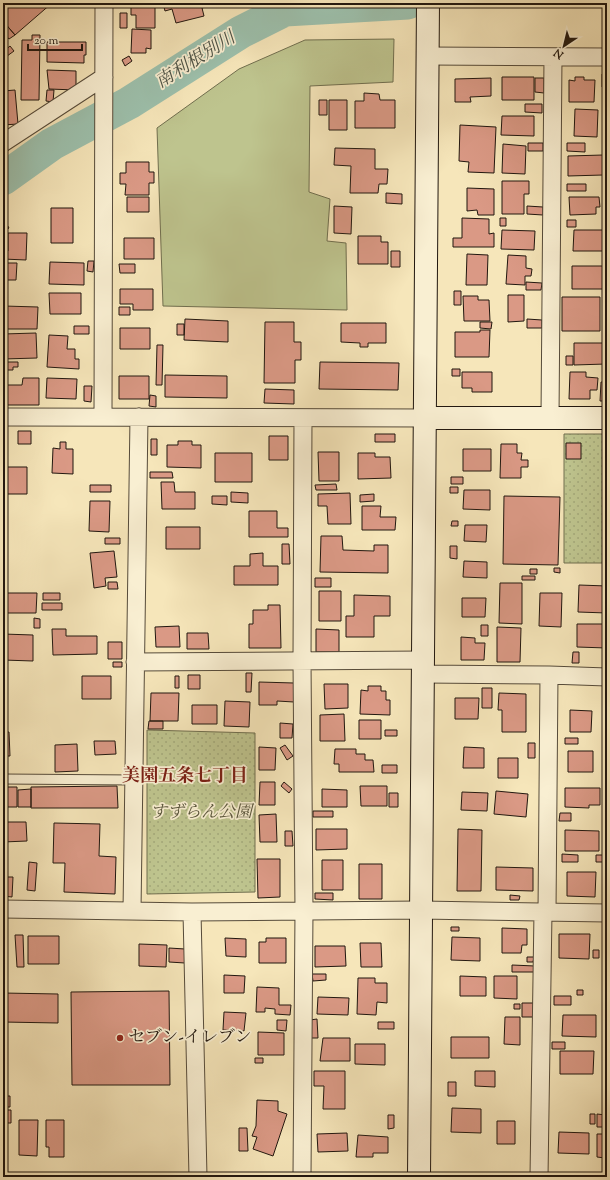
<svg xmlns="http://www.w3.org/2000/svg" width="610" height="1180" font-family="'Sorts Mill Goudy','Noto Serif JP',serif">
<defs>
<pattern id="park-dots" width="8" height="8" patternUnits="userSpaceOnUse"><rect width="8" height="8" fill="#bec48e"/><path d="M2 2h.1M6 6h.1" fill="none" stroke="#a3a879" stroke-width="1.8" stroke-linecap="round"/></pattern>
</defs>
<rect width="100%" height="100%" fill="#f6e6ba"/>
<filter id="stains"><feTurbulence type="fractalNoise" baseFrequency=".005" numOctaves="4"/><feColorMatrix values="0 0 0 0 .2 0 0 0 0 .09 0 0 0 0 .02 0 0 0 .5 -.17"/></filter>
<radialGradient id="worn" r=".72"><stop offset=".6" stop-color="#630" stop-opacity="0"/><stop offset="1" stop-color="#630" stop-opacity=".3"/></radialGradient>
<path fill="#bec48e" stroke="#706e4e" d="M394,39L393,82L310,86L309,192L330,199L327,241L346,243L347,310L163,306L157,128L239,69L305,40Z"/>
<path fill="url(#park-dots)" stroke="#706e4e" d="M564,434H607V563H564Z
M147,730L255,733V892L147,894Z"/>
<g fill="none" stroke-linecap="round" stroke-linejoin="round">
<path stroke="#9dc0ac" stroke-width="33" d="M3,179L52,144L129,103L241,32L285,10L408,3"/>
</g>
<path fill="#da9985" stroke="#21170f" d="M3,3H52L15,35L3,21V15L6,12L3,8Z
M131,3H155V28H136V15H131Z
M163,3H221L202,8L204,16L176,23L172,9L165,11Z
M120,13H127V28H120Z
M3,21L15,35L9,39L3,32Z
M132,29L151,30V49L146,48V53H131Z
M32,35H40L39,100H21L22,40H32Z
M47,42H86V55H84V63L47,62Z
M10,46L14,51L3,59V52Z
M129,56L132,61L125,66L122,60Z
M47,70L76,71V90L49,89Z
M602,74H607V87H602Z
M502,77H534V100H502Z
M575,77H584V80H595L594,102H569V80L575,81Z
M491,78V96L470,97L471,102H455V79Z
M535,78H544V93L535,92Z
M15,90L18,124L3,125V91Z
M47,90H54L53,102L46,101Z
M364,93L379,94L380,100H395V128H355V101H364Z
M319,100H327V115H319Z
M329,100H347V130H329Z
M525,104H542V113L525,112Z
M575,109L598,110L597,137L574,136Z
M603,110H607V120H603Z
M502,116H534V136L501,135Z
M460,125L496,127L494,173L468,172L469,162L459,161Z
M528,143H543V151H528Z
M567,143H585V152L567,151Z
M503,144L526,146L525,174L502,173Z
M335,148L375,149V169H388L387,184H379L378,193H350L351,166L334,165Z
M603,155V175L568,176V156Z
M126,162H149V172H154V183H149V195H125L126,184H120V173H126Z
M502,181H529V194H524V214H502Z
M567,184H586V191H567Z
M467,188L494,189V215H478L477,210L467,211Z
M386,193L402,194V204L386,203Z
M127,197H149V212H127Z
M569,197H599L600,207H596V214L570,215Z
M334,206L352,207L351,234L334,233Z
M527,206L543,207V215L527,214Z
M51,208H73V243H51Z
M462,218L489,219V234L494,233V247H453V238H462Z
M500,218H506V226H500Z
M567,220H576V227H567Z
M6,223L9,228L3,232V225Z
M502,230L535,231L534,250L501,249Z
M574,230H607V251H573Z
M8,233H27L26,260L3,259V251H8Z
M358,236H381V242H388V264H358Z
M124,238H154V259H124Z
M391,251H400V267H391Z
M467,254L488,255L487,285H466Z
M508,255L526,256V268L532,269L531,276H525V285L506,284Z
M88,261H94L93,272L87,271Z
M50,262L84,263V285L49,284Z
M3,263H17L16,280H3Z
M119,264H135V273H120Z
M572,266H604V289H572Z
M526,282L542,283L541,290H526Z
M120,289H153V310H133V304H120Z
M454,291H461V305H454Z
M49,293H81V314H50Z
M508,295H524V321L508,322Z
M463,296H478V300H489L490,321H464Z
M562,297H600V331H562Z
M4,306L38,307L37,329H3Z
M119,307H130V315H119Z
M185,319L228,321V342L184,340Z
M527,319L542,320V328H527Z
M265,322H294V342H301V360H295V383H264Z
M480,322H492L491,329L480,328Z
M341,323H386V343H368V347H360V343L341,342Z
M177,324H184V335H177Z
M74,326H89V334H74Z
M120,328H150V349H120Z
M480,330H490L489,357H455V332H480Z
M36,333L37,358L3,359V334Z
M49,335L68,336L67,349H75V359H79V369L47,367Z
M574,343H605L606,364L574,365Z
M157,345H163L162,385H156Z
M566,356H573V365H566Z
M3,362H18V367H13V370H3Z
M320,362L399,363L398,390L319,389Z
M452,369H460V376H452Z
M462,372H492V392H472V388H462Z
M570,372H586V377L598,378L597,390H590V399H569Z
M165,375L227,376V398L165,397Z
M119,376H149V399H119Z
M23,378H39V405H3V385H22Z
M47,378L77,379L76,399L46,398Z
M601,382H607V401H600Z
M84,386H92L91,402L84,401Z
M265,389L294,390V404L264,403Z
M150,395L156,396V407L149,406Z
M18,431H31V444H18Z
M375,434H395V442H375Z
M269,436H288V460H269Z
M151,439H157V455H151Z
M178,441H192V445H201V468L167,467V445H178Z
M60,442H66V449H73V474L52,473L53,448L60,449Z
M566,443H581V459H566Z
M501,444H517V453H522L521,460H528V467H521V478H500Z
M463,449H491V471H463Z
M318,452H339V481H319Z
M215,453H252V482H215Z
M358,453H375V457H390L391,478L358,479Z
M6,467H27V494H5Z
M150,472H172L173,478H150Z
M451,477H463V484H451Z
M161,482H174L175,492H195V509H162Z
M336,484L337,490H316L315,485Z
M90,485H111V492H90Z
M450,487H458V493H450Z
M464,490H490V510L463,509Z
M231,492L248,493V503L231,502Z
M350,493L351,524H328L327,506H318V494Z
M374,494V501L360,502V495Z
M212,496H227V505L212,504Z
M504,496L560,497L558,565L503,564Z
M90,501H110L109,532L89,531Z
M362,506H381L380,517H396L395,530H362Z
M249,511H277V528H288V537H249Z
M452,521H458V526H451Z
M465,525H487L486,542L464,541Z
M166,527H200V549H166Z
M321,536H342L343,550L374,551V545H388V573L320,572Z
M105,538H120V544H105Z
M282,544H289L290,564H282Z
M450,546H457V559L450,558Z
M114,551L117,577L105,578L106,586L94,588L90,553Z
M263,553V566H278V585H234V566H250V554Z
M464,561L487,562V578L463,577Z
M554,568H560V573L554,572Z
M530,569H537V574H530Z
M522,576H535V580H522Z
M315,578H331V587H315Z
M108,582H117L118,589H108Z
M500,583H522V624L499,623Z
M579,585L607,586V613L578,612Z
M319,591H341V621H319Z
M3,593H37L36,613H3Z
M43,593H60V600H43Z
M540,593H562L561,627L539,626Z
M354,595L390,596V616H374V637H346V616H354Z
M462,598H486L485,617H462Z
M42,603H62V610H42Z
M268,605H280L281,648H249V624H253V610H268Z
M34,618L40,619V628H34Z
M577,624H607V648L577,647Z
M481,625H488V636H481Z
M179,626L180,647H156L155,627Z
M497,627L521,628L520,662H497Z
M52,629H66V636H97V654L53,655Z
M316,629L339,630V652H316Z
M187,633H208L209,649H187Z
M3,634L33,635V661L3,660Z
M461,637L475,638V643H485L484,660H461Z
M108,642H122V659H108Z
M573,652H579V663H572Z
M113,662H122V667H113Z
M246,673H252L251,692H246Z
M188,675H200V689H188Z
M82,676H111V699H82Z
M175,676H179V688H175Z
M259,682L294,683V702L277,701V705H259Z
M324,684H348V708L325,709Z
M368,686H381V691H386V700H390V715L360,714L361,690L368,691Z
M482,688H492V708H482Z
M151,693H179L178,721H150Z
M499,693L526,694V732H502V710H498Z
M455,698H479L478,719H455Z
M225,701L250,702L249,727L224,726Z
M192,705H217V724H192Z
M570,710L592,711L591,732H570Z
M344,714L345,741H320V715Z
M359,720H381V739H359Z
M149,721H163V729H148Z
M280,723L293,724L292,738H280Z
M385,730H397V736H385Z
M3,732H9L10,756H3Z
M565,738H578V744H565Z
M94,741H115L116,754L95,755Z
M528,743H535V758H528Z
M77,744L78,771L55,772V745Z
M285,745L293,756L287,760L280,748Z
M259,747L276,748L275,770H259Z
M464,747L484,748V768H463Z
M335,749H356V754H365V760H373L374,772H339V764H334Z
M568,751H593V772H568Z
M498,758H518V778H498Z
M382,765H397V773H382Z
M260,782H275V805H259Z
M284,782L292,789L289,793L281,786Z
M117,786L118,808H31V787Z
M360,786H387V806H361Z
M3,787H17V807H3Z
M565,788H600V805H589V808L565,807Z
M31,789V807H18V790Z
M322,789L347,790V807H322Z
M496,791L528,794L526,817L494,814Z
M462,792L488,793L487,811L461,810Z
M389,793H398V807H389Z
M313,811H333V817H313Z
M560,813H571V821H559Z
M276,814L277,842H260L259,815Z
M3,822H26L27,841L3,842Z
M54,823L100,824L99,856L116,857L115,894L64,892L65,863H53Z
M316,829H347V849L316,850Z
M458,829L482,830L481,891H457Z
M565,830L599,831V851H565Z
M285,831H292L293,846H285Z
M562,854L578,855V862H562Z
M596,855H603V862H596Z
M257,859H280V897L258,898Z
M322,860H343V890H322Z
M29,862L37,863L35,891L27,890Z
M359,864H382V899H359Z
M496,867L533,868V891L496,890Z
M567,872H596L595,897L567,896Z
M3,877H13L12,897L3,896Z
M315,893H333V900L315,899Z
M510,895L520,896L519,900H510Z
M451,927H459V931H451Z
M502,928L527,929V945H522L521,953H502Z
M559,934H590L589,959L559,958Z
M15,935H23L24,967H17Z
M28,936H59V964H28Z
M452,937L480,938V961L451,960Z
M225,938L246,939V957L226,956Z
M266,938H286V963H259V942H266Z
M605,942H607V965H605Z
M360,943H381L382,967H361Z
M139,944L167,945L166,967L139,966Z
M315,946H345L346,966L315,967Z
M169,948L185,949V963L169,962Z
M593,950H599V958H593Z
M527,957H534L533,962H527Z
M512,965L535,966V972H512Z
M312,974H326V980L313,981Z
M224,975L245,976L244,993H224Z
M460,976L486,977V996H460Z
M494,976H517V999L494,998Z
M358,978H375V983H387V1003L377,1002L376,1015L357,1014Z
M257,987L279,988V1005H291L290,1015L275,1014V1009L265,1008V1012H256Z
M577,990H583V995H577Z
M169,991L170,1085H72L71,992Z
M3,993L58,994V1023L3,1022Z
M554,996H571V1005H554Z
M318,997L349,998L348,1015L317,1014Z
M522,1003H534V1017H522Z
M514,1004H520V1009H514Z
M224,1012L246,1013L244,1031L223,1030Z
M563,1015H596V1037L562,1036Z
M505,1017H520V1045L504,1044Z
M317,1019L318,1038H311L310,1020Z
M277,1020H287L286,1031L277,1030Z
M378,1022H394V1029H378Z
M258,1032L284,1033V1055H258Z
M451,1037H489V1058H451Z
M323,1038H350V1061H320Z
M552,1042H565V1049H552Z
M355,1044H385V1065L355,1064Z
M605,1046H607V1073H604Z
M560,1051H594L593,1074H560Z
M255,1058H263V1063H255Z
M314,1071H345V1109H323L324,1086H314Z
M475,1071H495V1087L475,1086Z
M448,1082H456V1096H448Z
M3,1085H6V1096H10V1107H3Z
M257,1100L278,1101V1111L287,1114L273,1156L253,1149L257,1137L252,1136L256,1126Z
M452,1108L481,1109V1133L451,1132Z
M3,1110H11V1123H3Z
M590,1114H595V1124H590Z
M597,1114L606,1115V1127H597Z
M388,1115H394V1128L388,1129Z
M19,1120H38L37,1156L19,1155Z
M46,1120H64V1157H49V1147H46Z
M497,1121H515V1144H497Z
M239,1128H247L248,1151H239Z
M559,1132L589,1133V1154L558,1153Z
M347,1133L348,1151L318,1152L317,1134Z
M597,1134H605V1158L597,1157Z
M358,1135L388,1137V1153H373V1157H356Z"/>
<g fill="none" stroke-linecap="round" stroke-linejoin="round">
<defs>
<path id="lane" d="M3,779L134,780"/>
<path id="street" d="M427,56L607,57
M3,143L104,77
M3,417L426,418
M103,417L104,3
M550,417L553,57
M135,662L423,660
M423,674L549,675L607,677
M3,909L192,912L421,910L607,913
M132,911L139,417
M192,912L198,1177
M547,912L549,675
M302,1177L304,911L302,661L303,418
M539,1177L543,912"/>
<path id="secondary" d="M426,418H607
M419,1177L428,3"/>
</defs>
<use href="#lane" stroke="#564b3a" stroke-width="11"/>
<use href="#street" stroke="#564b3a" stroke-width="19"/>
<use href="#secondary" stroke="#21170f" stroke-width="24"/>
<use href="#lane" stroke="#f9efd2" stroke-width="9"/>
<use href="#street" stroke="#f9efd2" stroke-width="17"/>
<use href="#secondary" stroke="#f9efd2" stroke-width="22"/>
</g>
<circle fill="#8f2418" stroke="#f9efd2" stroke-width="1.5" cx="120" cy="1038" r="4"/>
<g text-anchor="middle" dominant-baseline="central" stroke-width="3.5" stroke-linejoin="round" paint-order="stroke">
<g font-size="17" font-style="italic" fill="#58543b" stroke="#f9efd2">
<text x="201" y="813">すずらん公園</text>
</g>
<g font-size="17" fill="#21170f" stroke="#f9efd2" text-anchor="start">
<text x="128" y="1038">セブン-イレブン</text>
</g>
<g font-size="18" font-style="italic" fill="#4c5246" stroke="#f9efd2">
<text transform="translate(196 61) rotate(-32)">南利根別川</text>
</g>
<g font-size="18" font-weight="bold" fill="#7a1f14" stroke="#f9efd2">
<text x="185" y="777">美園五条七丁目</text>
</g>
</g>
<rect width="610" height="1180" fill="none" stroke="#f6e6ba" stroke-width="16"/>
<rect x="4" y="4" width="602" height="1172" fill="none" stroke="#21170f" stroke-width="2"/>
<rect x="8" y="8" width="594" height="1164" fill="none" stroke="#21170f"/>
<g transform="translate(564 46) rotate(215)" stroke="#f9efd2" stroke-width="3" paint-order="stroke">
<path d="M0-3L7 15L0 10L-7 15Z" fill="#21170f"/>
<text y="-6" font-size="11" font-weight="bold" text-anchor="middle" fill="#21170f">N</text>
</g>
<path d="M28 44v6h54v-6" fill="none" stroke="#21170f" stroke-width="2"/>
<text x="34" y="44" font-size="12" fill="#21170f" stroke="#f9efd2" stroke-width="3" paint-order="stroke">20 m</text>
<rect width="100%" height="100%" filter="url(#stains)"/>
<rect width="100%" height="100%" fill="url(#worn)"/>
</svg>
